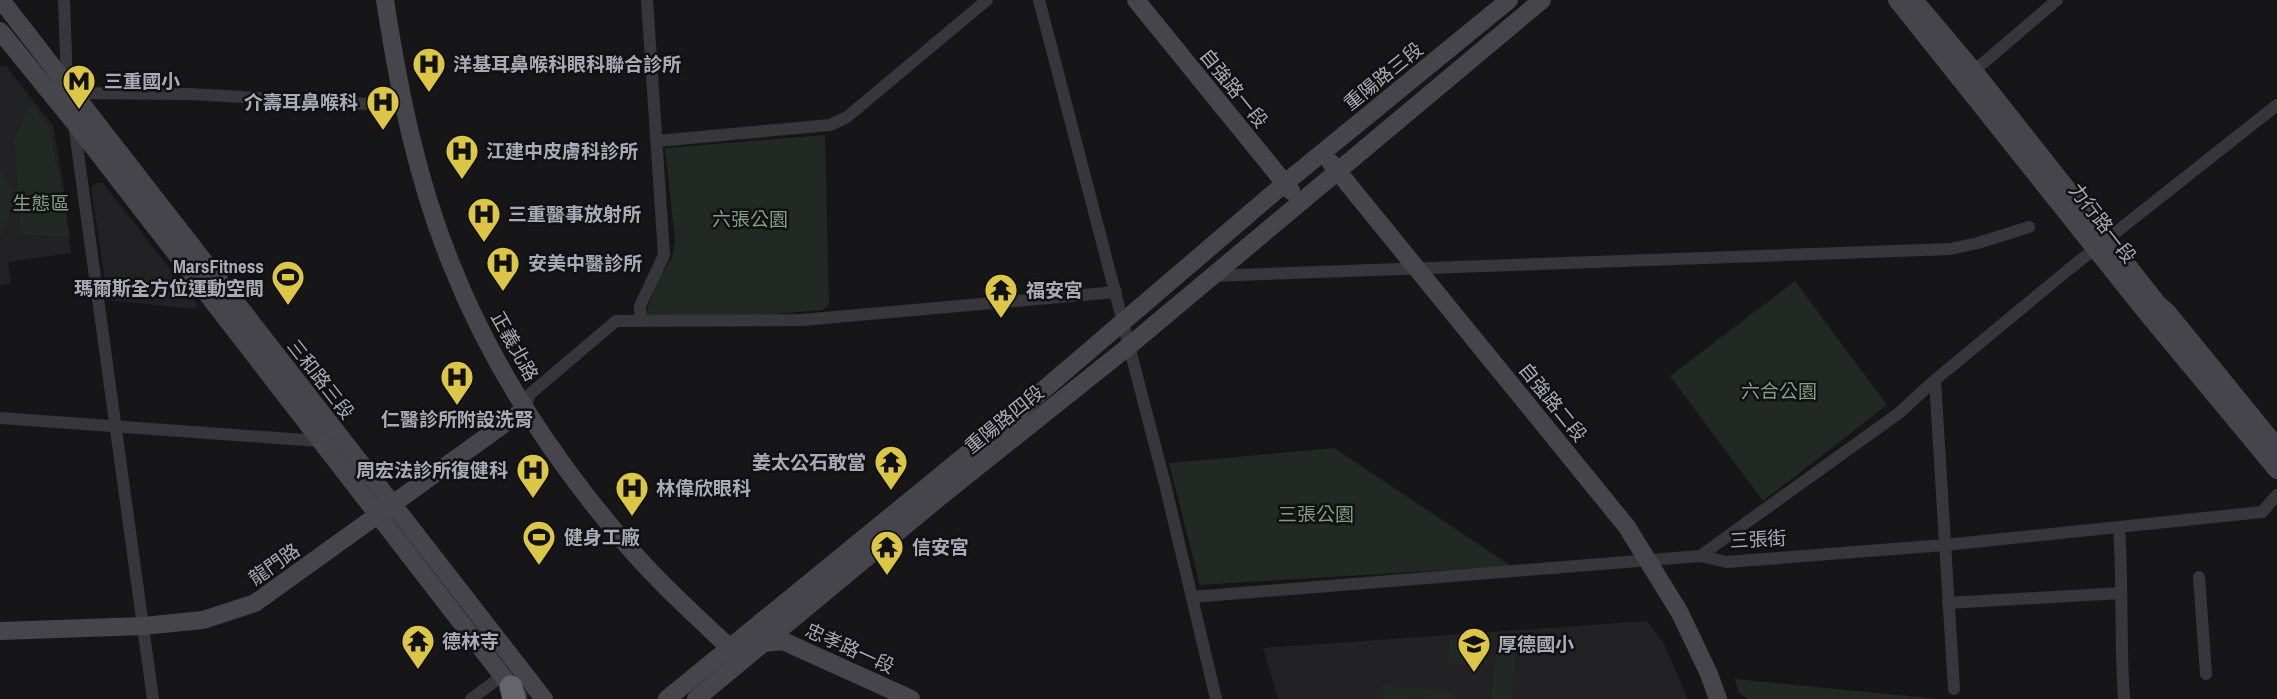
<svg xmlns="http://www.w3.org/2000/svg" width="2277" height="699" font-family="'Archivo Narrow','Noto Sans TC',sans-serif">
<rect width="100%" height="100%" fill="#161517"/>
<path fill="#222124" d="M0,66H6L53,126L64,190L71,253L8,262L11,284L0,285Z
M96,183H103L198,305L193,309L108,300L91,188Z
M1647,621L1664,644L1688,699H1278L1263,648Z"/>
<path fill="#222824" d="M30,104L49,128L70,237L21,234L14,140Z
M825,135L829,304L823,310L746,316L644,317L659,278L672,258L675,240L665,148Z
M0,170C17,190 13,215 0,236Z
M118,274L166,281L171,289L140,284L138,298L116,295Z
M1795,281L1887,405L1763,501L1670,376Z
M1334,448L1511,566L1200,585L1169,463Z
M1476,638L1473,666L1447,664L1450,640Z
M1497,647L1517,648L1512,699H1491Z
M1735,679L1939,699H1748L1739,693Z
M1383,685L1455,691V699L1381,698Z"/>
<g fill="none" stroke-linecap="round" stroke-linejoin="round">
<path stroke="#37373b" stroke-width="12" d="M64,0L67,85
M1039,0L1165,484L1216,699
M1974,71L2057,0
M73,93L190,94L403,106
M74,124L153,699
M657,141L830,125L847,117L987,0
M1211,276L1950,249L1978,243L2029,227
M640,321V306L664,255L647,0
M1935,380L1954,689
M525,409L530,394L616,321L802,320L1116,292
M0,418L319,441
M2119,527C2123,584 2120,642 2124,699
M1700,556L1899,413L1935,380L2068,270L2277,105
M2199,577L2206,674
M1192,597L1700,556L1727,562L1945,545L2262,512L2277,495
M1948,603L2121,593
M471,699L502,676"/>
<path stroke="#45454b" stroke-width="18" d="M1,0L544,699
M385,0C399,91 417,181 452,266C492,367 555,461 625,543C657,581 694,614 730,648
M1136,0L1291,191
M1897,0L2145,311L2277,470
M1914,0L1974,71L2158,304L2168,313L2277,447
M0,31L74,122L518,696
M1331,163L1627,527L1680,613L1709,674L1718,699
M0,631L143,626L203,620L255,603L525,409
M764,643L783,641L911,699
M667,699L1006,422L1284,184L1509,0
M696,699L941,496L1129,346L1542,0"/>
<path stroke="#63646c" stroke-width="23" d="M511,687L514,699"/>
</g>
<defs>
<symbol id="hospital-pin" viewBox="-11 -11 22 30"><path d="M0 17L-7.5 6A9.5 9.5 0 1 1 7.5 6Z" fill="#dcc648" stroke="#111012"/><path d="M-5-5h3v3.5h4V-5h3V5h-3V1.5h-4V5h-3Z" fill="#111"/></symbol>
<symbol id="metro-pin" viewBox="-11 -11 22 30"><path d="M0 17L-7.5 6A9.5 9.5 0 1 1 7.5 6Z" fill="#dcc648" stroke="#111012"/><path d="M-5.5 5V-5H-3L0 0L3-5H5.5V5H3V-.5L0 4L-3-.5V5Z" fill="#111"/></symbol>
<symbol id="stadium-pin" viewBox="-11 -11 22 30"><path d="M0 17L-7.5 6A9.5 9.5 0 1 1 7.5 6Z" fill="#dcc648" stroke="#111012"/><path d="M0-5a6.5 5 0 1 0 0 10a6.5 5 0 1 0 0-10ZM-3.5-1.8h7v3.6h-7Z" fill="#111"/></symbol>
<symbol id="temple-pin" viewBox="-11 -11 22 30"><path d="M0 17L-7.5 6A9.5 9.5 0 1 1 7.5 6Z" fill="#dcc648" stroke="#111012"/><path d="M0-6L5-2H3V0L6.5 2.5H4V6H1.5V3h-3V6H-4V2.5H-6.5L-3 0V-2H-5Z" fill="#111"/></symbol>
<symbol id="school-pin" viewBox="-11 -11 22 30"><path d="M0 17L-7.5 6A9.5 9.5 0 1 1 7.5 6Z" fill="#dcc648" stroke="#111012"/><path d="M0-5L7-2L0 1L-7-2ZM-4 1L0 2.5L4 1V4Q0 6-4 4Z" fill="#111"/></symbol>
</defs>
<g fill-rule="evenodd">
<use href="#hospital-pin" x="410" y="45" width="38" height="52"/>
<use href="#metro-pin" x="60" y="62" width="38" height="52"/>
<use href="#hospital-pin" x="364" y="83" width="38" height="52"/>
<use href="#hospital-pin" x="443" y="132" width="38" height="52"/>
<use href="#hospital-pin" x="465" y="195" width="38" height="52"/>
<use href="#hospital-pin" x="484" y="244" width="38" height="52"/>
<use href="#stadium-pin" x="269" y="258" width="38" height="52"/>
<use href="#temple-pin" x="982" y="271" width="38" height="52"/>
<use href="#hospital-pin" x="438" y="358" width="38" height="52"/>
<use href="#temple-pin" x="872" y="443" width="38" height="52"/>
<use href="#hospital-pin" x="514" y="451" width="38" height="52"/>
<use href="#hospital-pin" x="613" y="469" width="38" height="52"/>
<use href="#stadium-pin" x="520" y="518" width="38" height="52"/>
<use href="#temple-pin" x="868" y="528" width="38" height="52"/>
<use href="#temple-pin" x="399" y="622" width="38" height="52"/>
<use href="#school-pin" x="1455" y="625" width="38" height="52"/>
</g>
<g text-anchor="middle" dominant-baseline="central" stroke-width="5" stroke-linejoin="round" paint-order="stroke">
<g font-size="19" font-weight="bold" fill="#a9aab5" stroke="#111012" text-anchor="start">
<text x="453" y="64">洋基耳鼻喉科眼科聯合診所</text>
<text x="104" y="81">三重國小</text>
<text x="358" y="102" text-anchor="end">介壽耳鼻喉科</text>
<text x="486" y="151">江建中皮膚科診所</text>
<text x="508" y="214">三重醫事放射所</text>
<text x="528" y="263">安美中醫診所</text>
<text x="264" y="266" text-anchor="end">MarsFitness<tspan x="264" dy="22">瑪爾斯全方位運動空間</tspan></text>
<text x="1026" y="290">福安宮</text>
<text x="457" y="419" text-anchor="middle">仁醫診所附設洗腎</text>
<text x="866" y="462" text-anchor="end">姜太公石敢當</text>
<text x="508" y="470" text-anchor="end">周宏法診所復健科</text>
<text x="656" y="488">林偉欣眼科</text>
<text x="564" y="537">健身工廠</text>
<text x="912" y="547">信安宮</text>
<text x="442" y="641">德林寺</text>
<text x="1498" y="644">厚德國小</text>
</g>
<g font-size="19" fill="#a9aab5" stroke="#111012">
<text transform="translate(1383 76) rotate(-39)">重陽路三段</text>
<text transform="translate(1234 88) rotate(51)">自強路一段</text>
<text transform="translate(2103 223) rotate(52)">力行路一段</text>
<text transform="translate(515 346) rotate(61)">正義北路</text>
<text transform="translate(321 379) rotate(52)">三和路三段</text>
<text transform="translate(1553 402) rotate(51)">自強路二段</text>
<text transform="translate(1004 419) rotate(-39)">重陽路四段</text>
<text transform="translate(1758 539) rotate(-3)">三張街</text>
<text transform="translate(274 564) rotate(-35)">龍門路</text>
<text transform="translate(850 648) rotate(24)">忠孝路一段</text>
</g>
<g font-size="19" fill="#829e89" stroke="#111012">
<text x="41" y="203">生態區</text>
<text x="750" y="219">六張公園</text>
<text x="1779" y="391">六合公園</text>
<text x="1316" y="514">三張公園</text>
</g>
</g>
</svg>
